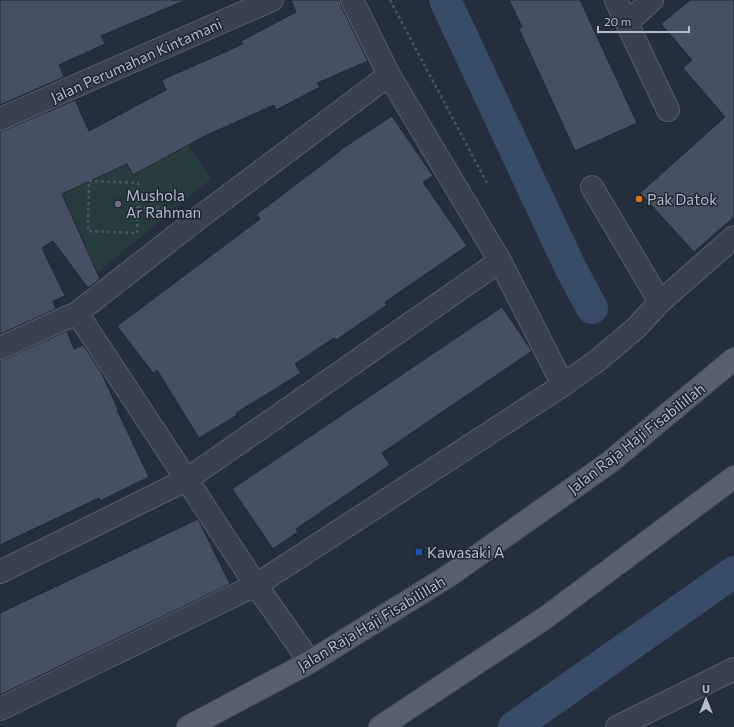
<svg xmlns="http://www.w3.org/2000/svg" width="734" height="727" font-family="Commissioner,sans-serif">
<rect width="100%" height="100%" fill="#242f3e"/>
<path fill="#263c3f" d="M182,135L211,179L97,273L52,192Z"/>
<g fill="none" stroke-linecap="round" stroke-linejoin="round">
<path stroke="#394c67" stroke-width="32" d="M445,0L570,267L592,308
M514,727L734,572"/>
</g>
<path fill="#455162" stroke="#1f2835" d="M0,0H186L101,36L105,44L59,65L64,77L0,105Z
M291,0H340L341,6L368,61L317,83L320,87L276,110L274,105L205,136L133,175L127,164L62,194L100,279L88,288L53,241L42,248L65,296L53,301L56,309L0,334V131L5,130L75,100L89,131L166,90L162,80L243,44L241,41L296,12Z
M509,0H580L637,123L575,151L519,29L522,27Z
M690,0H734V217L694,252L640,193L725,117L683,68L692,60L661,24Z
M392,116L433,176L423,182L467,246L385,302L387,305L336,340L334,338L295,364L301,373L236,413L237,415L199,438L157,370L153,373L117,326L260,219L257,214L340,151V150Z
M502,307L532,351L382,453L390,465L296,529L298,532L273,549L232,489Z
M67,331L74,349L83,345L101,372L118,409L117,410L149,477L100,501L99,498L0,545V360L5,359Z
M198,519L230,584L0,695V613Z"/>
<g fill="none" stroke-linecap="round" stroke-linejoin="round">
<defs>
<path id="minor" d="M352,0L389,75L500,261L563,385
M616,0L668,110
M627,23L652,0
M0,119L272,0
M592,187L660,302
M77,313L256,585L310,662
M0,348L77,313L200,217L389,75
M0,572L186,480L500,261
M0,709L256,585L563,385L598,360L636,328L660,302L734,237
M617,727L734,669"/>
<path id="major" d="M188,727L310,662L450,575L610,462L734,359
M380,727L545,618L734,477"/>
</defs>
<use href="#minor" stroke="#565f6c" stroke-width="24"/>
<use href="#major" stroke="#414a57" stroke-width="24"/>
<path stroke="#44595c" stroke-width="2.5" stroke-dasharray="3 3" stroke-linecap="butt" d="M390,0L488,185
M89,181L138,183L137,233L88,231Z
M138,207L167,208"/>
<use href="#minor" stroke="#38414e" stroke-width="22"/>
<use href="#major" stroke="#56606e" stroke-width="22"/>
</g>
<circle fill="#e8710a" stroke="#1d2633" stroke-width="1.5" cx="639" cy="199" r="4"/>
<circle fill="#6b7280" stroke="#1d2633" stroke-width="1.5" cx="118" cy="204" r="4"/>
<rect fill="#1a4fb4" stroke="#1d2633" stroke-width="1.5" x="415" y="548" width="8" height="8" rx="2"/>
<g text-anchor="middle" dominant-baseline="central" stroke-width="3" stroke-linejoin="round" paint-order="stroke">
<g font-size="15" fill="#b4bcc9" stroke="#1d2633">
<text transform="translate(136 60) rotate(-24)">Jalan Perumahan Kintamani</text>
<text transform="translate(636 438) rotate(-38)">Jalan Raja Haji Fisabilillah</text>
<text transform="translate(371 623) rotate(-31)">Jalan Raja Haji Fisabilillah</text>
</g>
<g font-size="15" fill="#b4bcc9" stroke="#1d2633" text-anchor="start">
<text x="126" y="195">Mushola<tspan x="126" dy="17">Ar Rahman</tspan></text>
<text x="647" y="199">Pak Datok</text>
<text x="427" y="552">Kawasaki A</text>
</g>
</g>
<g transform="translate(706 699)" stroke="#1d2633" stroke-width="3" paint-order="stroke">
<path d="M0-3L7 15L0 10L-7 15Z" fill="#b4bcc9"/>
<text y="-6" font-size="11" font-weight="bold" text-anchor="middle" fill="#b4bcc9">U</text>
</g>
<path d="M598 26v6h91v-6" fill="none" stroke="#b4bcc9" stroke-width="2"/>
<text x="604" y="26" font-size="12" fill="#b4bcc9" stroke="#1d2633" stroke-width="3" paint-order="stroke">20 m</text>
</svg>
